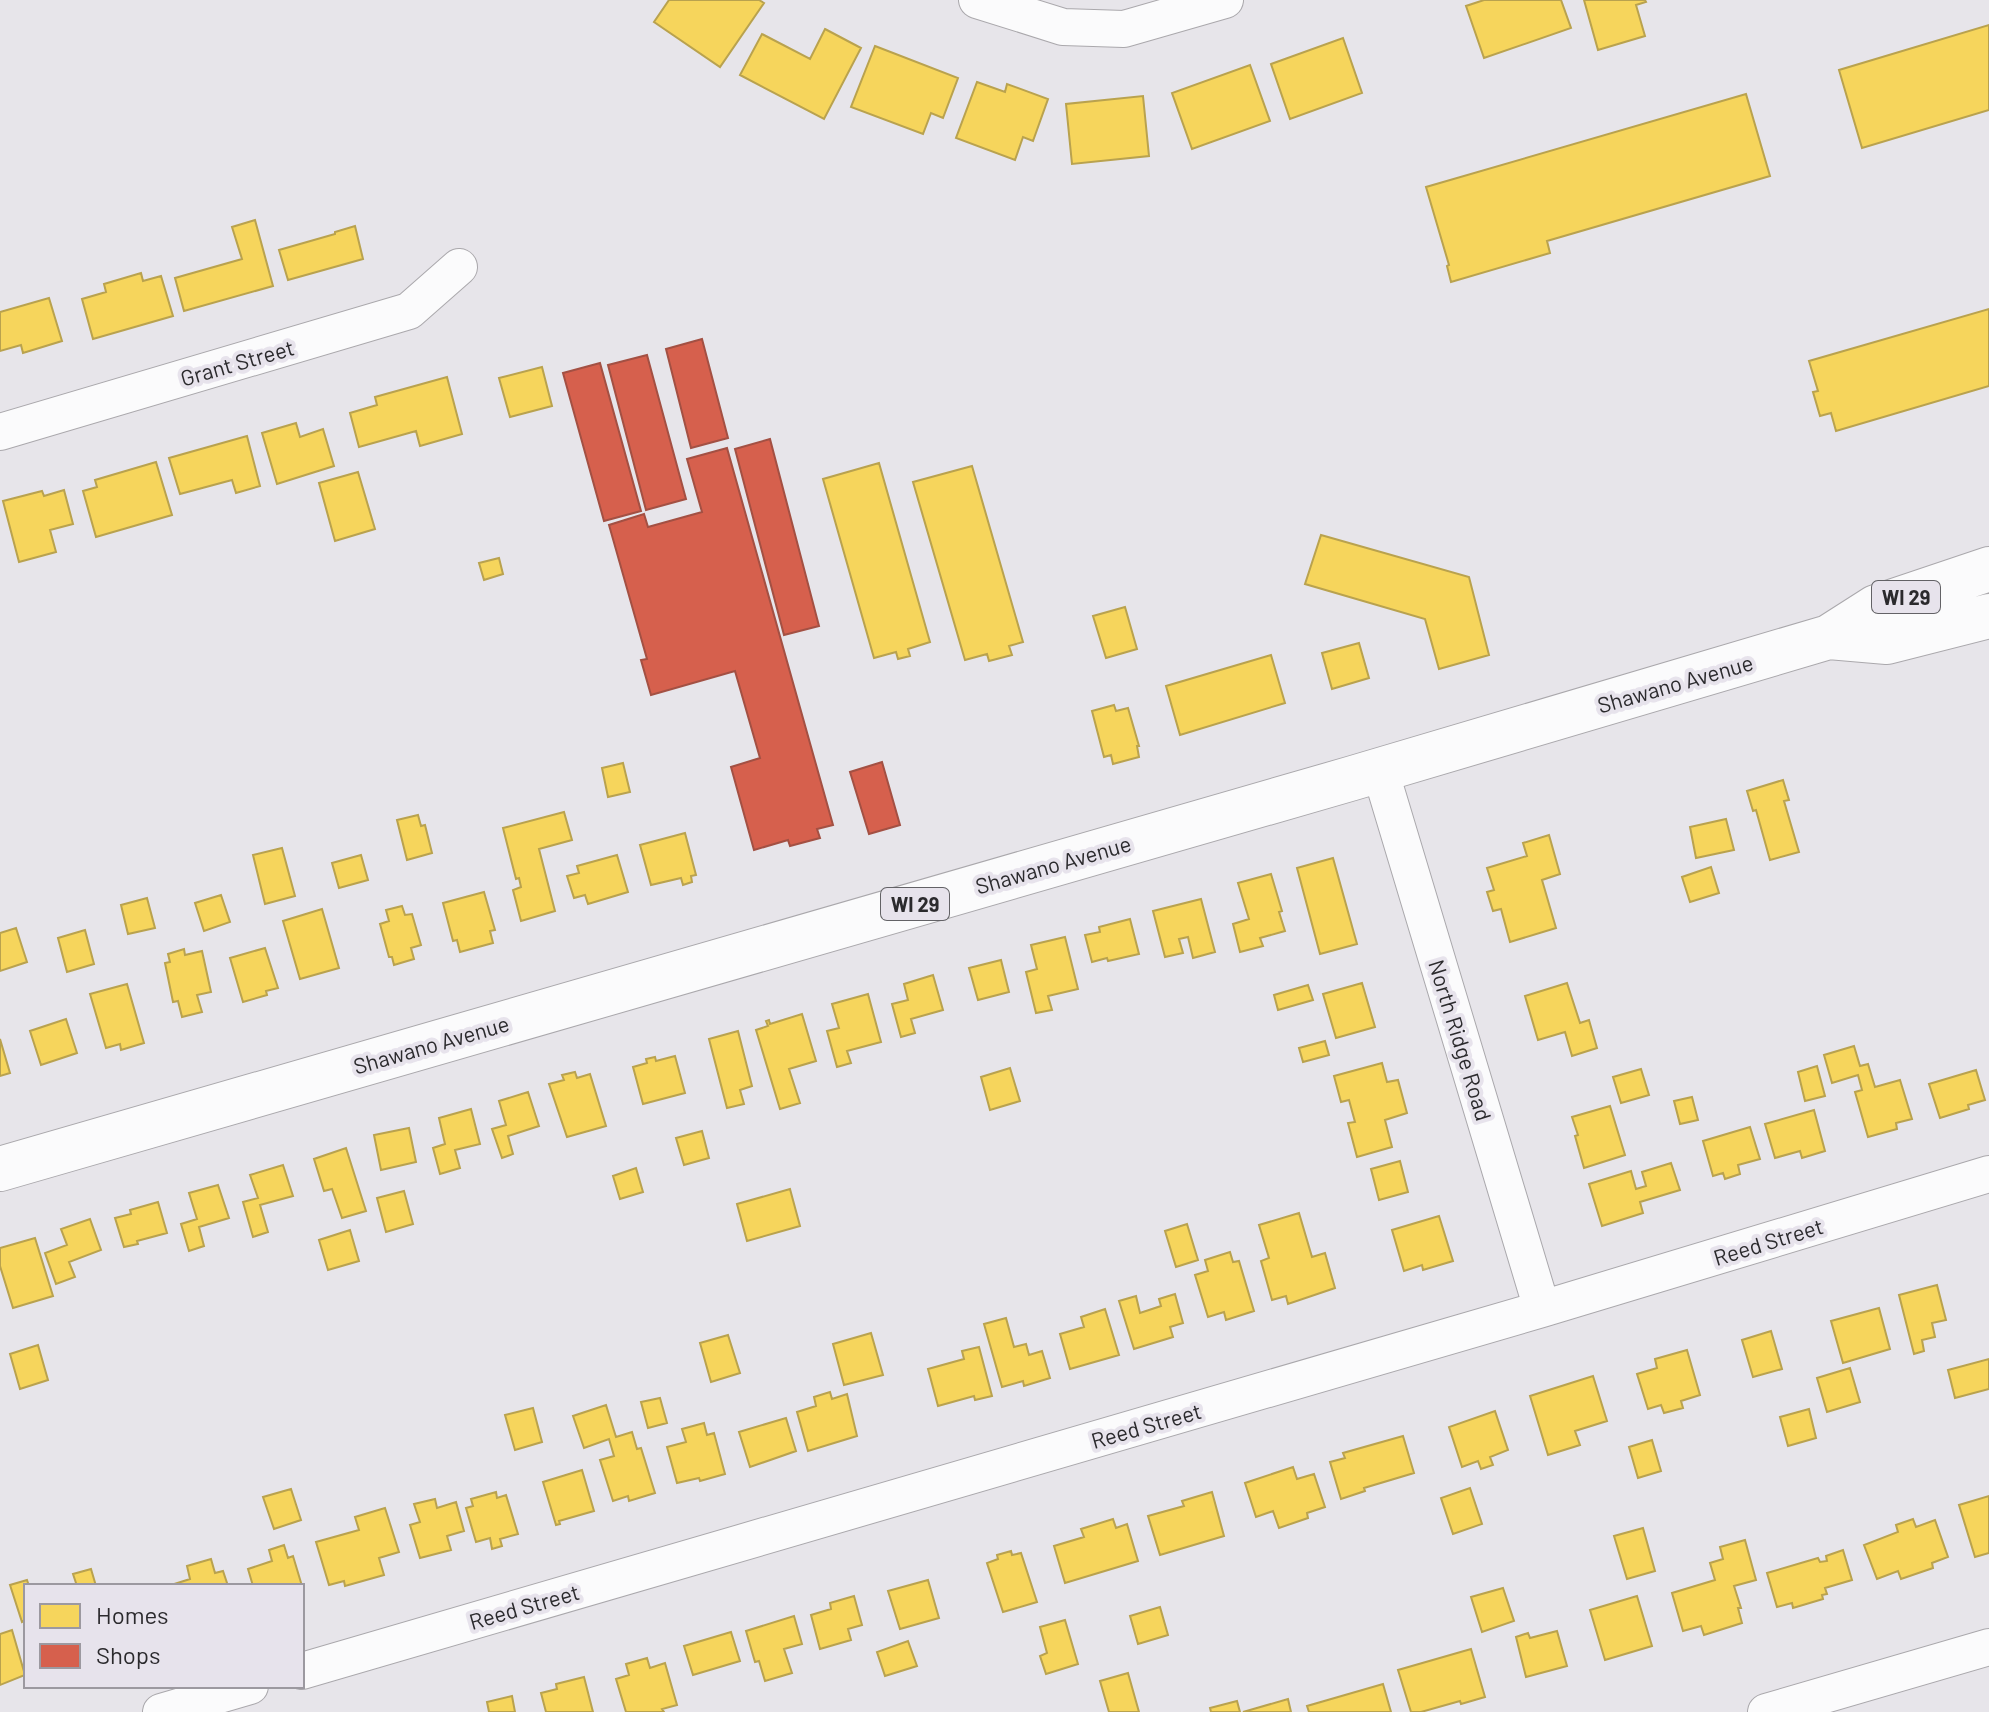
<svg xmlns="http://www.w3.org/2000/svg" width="1989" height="1712" font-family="Barlow,sans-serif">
<rect width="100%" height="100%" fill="#e7e5ea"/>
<path fill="#f6d55c" stroke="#b9a24e" stroke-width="2" d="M669,0H759L764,3L720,67L654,22Z
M1484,0H1561L1571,28L1484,58L1466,6Z
M1584,0H1645L1646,2L1636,5L1645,36L1598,50Z
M1989,25V110L1862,148L1839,70Z
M825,29L861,48L824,119L740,75L762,34L810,59Z
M1343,38L1362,93L1290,119L1271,64Z
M875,46L958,78L943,118L931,113L923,134L851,107Z
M1250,65L1270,121L1192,149L1172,93Z
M977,82L1005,92L1007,84L1048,99L1033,141L1023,137L1015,160L956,138Z
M1746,94L1770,176L1547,241L1550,253L1451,282L1447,266L1449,265L1426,187Z
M1143,96L1149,156L1072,164L1066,104Z
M255,220L273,286L184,311L175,278L242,259L232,227Z
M355,226L363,259L288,280L279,250L335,234V232Z
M141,273L143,281L161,276L173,316L93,339L82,299L106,292L104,284Z
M49,298L62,341L23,353L21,345L0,351V312Z
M1989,309V386L1836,431L1831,413L1820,416L1813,392L1818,391L1809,361Z
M542,367L552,406L510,417L499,378Z
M447,377L462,434L420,446L416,431L359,447L350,413L377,405L375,397Z
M296,423L300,437L323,429L334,466L277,484L262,433Z
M247,436L260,486L236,493L232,480L180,494L169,458Z
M156,462L172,515L96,537L83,491L97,487L95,480Z
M879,463L930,642L908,649L910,656L898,659L896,652L874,658L823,479Z
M972,466L1023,642L1009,646L1012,655L989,661L987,654L965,660L913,482Z
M358,472L375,529L335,541L319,483Z
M64,490L73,524L50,530L56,552L19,562L3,501L42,491L44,496Z
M1321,535L1469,577L1489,655L1439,669L1425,619L1305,584Z
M499,558L503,574L484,580L479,563Z
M1125,607L1137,649L1106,658L1093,616Z
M1359,643L1369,678L1332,689L1322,653Z
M1271,655L1285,703L1180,735L1166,686Z
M1114,705L1116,711L1128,708L1139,746H1137L1139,757L1113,764L1111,755L1104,757L1092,711Z
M623,763L630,792L608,797L602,768Z
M1783,780L1789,800L1784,801L1799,852L1770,860L1756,810L1753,811L1747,791Z
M564,812L572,840L539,849L555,911L521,921L513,890L521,887L519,878L516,879L503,828Z
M418,815L421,826L425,825L432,853L407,860L397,820Z
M1726,819L1734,850L1696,858L1690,827Z
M685,833L696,875L691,876L692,882L683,885L681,878L651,885L640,845Z
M1549,835L1560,874L1542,880L1556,928L1510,942L1501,909L1493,911L1487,892L1494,890L1487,868L1527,856L1523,843Z
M282,848L295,896L265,904L253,855Z
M361,855L368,880L339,888L332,863Z
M617,855L628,892L588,904L585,895L574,898L567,876L579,873L577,866Z
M1333,858L1357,944L1320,954L1297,868Z
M1711,867L1719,893L1690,902L1682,877Z
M1271,874L1282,911L1279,912L1285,931L1260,938L1263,946L1240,952L1233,924L1249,919L1238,883Z
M484,892L495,930L490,931L493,943L460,952L457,940L453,941L443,903Z
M221,895L230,922L204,931L195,903Z
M147,898L155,928L128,934L121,905Z
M1201,899L1215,952L1193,958L1188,937L1179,939L1183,953L1165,957L1153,911Z
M402,906L405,915L412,914L421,945L411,948L414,959L394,965L392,957H389L380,924L389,921L386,910Z
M322,909L339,968L300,979L283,921Z
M1130,919L1139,954L1108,961L1107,958L1092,962L1085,935L1100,932L1099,927Z
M16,928L27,962L0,971V933Z
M85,930L94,964L67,972L58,938Z
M1065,937L1078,989L1048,996L1052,1010L1036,1013L1026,972L1037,969L1031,945Z
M265,948L278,988L266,991L267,995L243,1002L230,958Z
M184,949L185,955L202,951L211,992L197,995L202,1012L182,1017L178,1001L173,1002L165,963L170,962L168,954Z
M1001,960L1009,992L978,1000L969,968Z
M933,975L943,1010L911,1019L915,1033L901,1037L892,1004L908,1000L904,984Z
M1362,983L1375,1027L1336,1038L1323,994Z
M1567,983L1580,1023L1589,1020L1597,1048L1572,1056L1565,1032L1538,1040L1525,996Z
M127,984L144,1043L121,1050L120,1044L106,1048L90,994Z
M1308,985L1313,1000L1278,1010L1274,995Z
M868,994L881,1042L847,1051L851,1063L837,1067L827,1031L839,1028L832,1004Z
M802,1014L816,1061L789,1069L800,1103L780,1109L756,1030L768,1026L766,1021L769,1020L770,1024Z
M66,1019L77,1053L41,1065L30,1031Z
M738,1031L752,1086L740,1090L744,1104L727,1108L709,1039Z
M0,1039L10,1073L0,1076Z
M1325,1041L1329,1055L1303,1062L1299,1048Z
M1854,1046L1860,1066L1868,1064L1875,1087L1900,1080L1912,1119L1896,1123L1897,1129L1868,1137L1855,1092L1862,1090L1858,1075L1832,1083L1824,1055Z
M675,1056L685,1093L643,1104L633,1067L647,1063L646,1059L655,1057L656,1061Z
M1382,1063L1387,1082L1398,1080L1407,1113L1385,1120L1392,1147L1357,1157L1348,1123L1355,1122L1349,1100L1341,1102L1334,1076Z
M1817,1066L1825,1096L1805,1101L1798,1072Z
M1010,1068L1020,1101L990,1110L981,1077Z
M1641,1069L1649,1095L1621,1103L1613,1077Z
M1976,1070L1985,1100L1968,1105L1969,1109L1940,1118L1929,1084Z
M575,1072L577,1078L590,1074L606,1126L567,1137L549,1084L564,1080L562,1075Z
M528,1092L539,1126L508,1136L513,1154L502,1158L492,1129L506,1125L499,1101Z
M1692,1097L1698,1120L1680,1124L1674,1101Z
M1610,1106L1625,1155L1584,1168L1575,1136L1578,1135L1572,1117Z
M471,1109L480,1144L455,1150L460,1168L440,1174L433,1148L445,1144L439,1118Z
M1814,1110L1825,1151L1802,1158L1800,1151L1775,1158L1765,1124Z
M1750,1127L1760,1159L1738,1165L1740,1174L1725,1179L1723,1173L1713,1176L1703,1141Z
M409,1128L416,1162L381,1170L374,1135Z
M702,1131L709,1158L684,1165L676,1138Z
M346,1148L366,1211L342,1218L332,1189L324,1191L314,1159Z
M1400,1161L1408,1192L1379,1200L1371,1169Z
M1671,1163L1680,1190L1640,1202L1643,1213L1602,1226L1589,1184L1631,1171L1636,1189L1646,1186L1642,1172Z
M283,1165L293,1196L260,1205L268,1232L253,1237L243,1202L258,1198L250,1175Z
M636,1168L643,1192L620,1199L613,1176Z
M218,1185L229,1218L199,1227L204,1246L189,1251L181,1224L197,1219L189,1193Z
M790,1189L800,1226L747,1241L737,1204Z
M404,1191L413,1224L386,1232L377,1198Z
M158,1202L167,1233L137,1241L138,1244L124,1247L115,1218L131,1214L130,1210Z
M1299,1213L1312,1257L1325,1253L1335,1288L1288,1304L1286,1296L1272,1300L1261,1261L1269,1258L1259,1225Z
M1439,1216L1453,1261L1423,1270L1422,1265L1404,1271L1392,1230Z
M90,1219L101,1250L69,1262L75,1277L56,1284L45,1253L67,1245L61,1229Z
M1187,1224L1198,1260L1176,1267L1165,1231Z
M350,1230L359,1261L328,1270L319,1240Z
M35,1238L53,1296L13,1308L0,1266V1248Z
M1230,1252L1233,1262L1239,1261L1254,1311L1226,1320L1224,1312L1208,1317L1195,1275L1208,1271L1205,1260Z
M1937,1285L1946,1320L1932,1323L1935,1337L1922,1340L1924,1351L1914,1354L1899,1295Z
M1175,1294L1183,1323L1170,1327L1173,1337L1134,1349L1119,1301L1136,1296L1140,1313L1161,1306L1159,1299Z
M1879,1308L1890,1349L1843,1363L1831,1321Z
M1105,1309L1119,1355L1070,1369L1060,1334L1084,1327L1081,1317Z
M1006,1318L1014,1347L1026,1344L1029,1355L1042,1351L1050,1378L1024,1386L1023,1381L1002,1387L984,1324Z
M1771,1331L1782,1369L1753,1377L1742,1340Z
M871,1333L883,1375L844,1385L833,1344Z
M728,1335L740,1373L711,1382L700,1343Z
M38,1345L48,1380L20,1389L10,1354Z
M979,1347L992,1396L975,1400L974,1396L938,1406L928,1369L964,1359L962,1351Z
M1687,1350L1700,1395L1681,1401L1683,1408L1664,1413L1661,1405L1648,1409L1637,1374L1657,1368L1655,1359Z
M1989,1359V1389L1955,1398L1948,1370Z
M1850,1368L1860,1402L1827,1412L1817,1378Z
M1593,1376L1607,1421L1575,1431L1580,1445L1548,1455L1530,1396Z
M830,1392L832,1399L847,1394L857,1436L808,1451L797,1412L816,1406L814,1397Z
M660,1398L667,1423L648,1428L641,1402Z
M606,1405L616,1437L632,1432L637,1449L641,1448L655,1493L629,1501L628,1496L613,1501L600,1460L614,1456L609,1439L584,1448L573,1416Z
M533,1408L542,1442L515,1450L505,1415Z
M1809,1409L1816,1438L1788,1446L1780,1417Z
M1495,1411L1508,1450L1490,1457L1493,1465L1481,1469L1478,1461L1462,1467L1449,1427Z
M786,1418L796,1451L750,1467L739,1432Z
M704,1423L707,1435L714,1433L725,1474L700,1481L699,1478L677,1483L667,1447L686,1442L682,1429Z
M1403,1436L1414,1473L1364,1488L1365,1491L1341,1499L1330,1462L1345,1458L1343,1453Z
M1652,1440L1661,1471L1638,1478L1629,1447Z
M1293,1467L1297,1479L1314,1474L1325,1507L1307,1513L1308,1518L1279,1528L1273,1511L1256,1517L1245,1483Z
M582,1470L594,1511L559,1521L560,1524L556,1525L543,1482Z
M1470,1488L1482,1524L1453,1534L1441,1498Z
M291,1489L301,1520L274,1529L263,1497Z
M496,1492L497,1498L506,1495L518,1534L500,1539L502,1546L492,1549L490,1538L476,1542L466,1508L473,1506L471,1499Z
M1212,1492L1224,1536L1160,1555L1148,1516L1184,1506L1182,1501Z
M1989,1496V1553L1975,1557L1959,1505Z
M435,1499L437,1508L456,1502L464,1531L447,1536L451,1550L420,1558L410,1525L420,1522L414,1504Z
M385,1508L399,1552L379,1558L384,1575L345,1586L344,1581L329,1585L316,1542L359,1530L355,1517Z
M1113,1519L1116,1528L1127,1524L1138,1561L1065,1583L1054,1546L1084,1537L1081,1529Z
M1913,1519L1916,1527L1935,1520L1948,1557L1932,1563L1933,1568L1901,1579L1898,1571L1877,1579L1864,1545L1898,1532L1896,1525Z
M1643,1528L1655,1571L1627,1579L1614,1536Z
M1745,1540L1756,1580L1734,1586L1741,1608H1738L1742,1623L1704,1635L1701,1626L1683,1631L1672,1593L1715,1580L1710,1563L1723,1559L1720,1547Z
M284,1545L288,1558L293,1556L302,1586H253L248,1569L272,1561L269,1550Z
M1843,1550L1852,1580L1825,1588L1827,1594L1822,1595L1823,1599L1793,1608L1792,1603L1777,1607L1767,1573L1818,1558L1820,1562L1827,1561L1826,1556Z
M1011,1551L1012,1555L1021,1553L1037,1602L1003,1612L987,1563L998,1559L997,1555Z
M211,1559L215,1573L223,1571L228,1586H168L190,1579L187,1566Z
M91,1569L96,1586H77L73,1574Z
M27,1580L29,1586H26V1620L22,1622L10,1585Z
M928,1580L939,1618L900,1629L888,1591Z
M1503,1588L1514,1621L1482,1632L1471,1597Z
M854,1596L862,1625L848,1629L851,1640L820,1649L811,1615L831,1609L830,1603Z
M1637,1596L1652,1646L1605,1660L1590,1610Z
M1160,1607L1168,1635L1138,1644L1130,1616Z
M794,1616L802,1644L784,1649L792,1673L765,1681L759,1661L755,1662L746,1631Z
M1065,1620L1078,1664L1046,1674L1040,1656L1047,1653L1040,1627Z
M12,1630L25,1675L0,1685V1634Z
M1557,1631L1567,1666L1526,1677L1516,1637L1528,1633L1530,1638Z
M731,1632L740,1661L693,1675L684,1646Z
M908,1641L917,1666L885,1676L877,1652Z
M1471,1649L1485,1697L1461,1704L1460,1701L1421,1712H1411L1398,1670Z
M647,1658L650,1668L665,1663L677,1705L662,1709L664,1712H626L616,1679L629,1675L626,1664Z
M1128,1673L1139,1712H1109L1100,1681Z
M584,1677L593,1712H546L541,1693L557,1689L556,1684Z
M1383,1684L1391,1712H1309L1307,1706Z
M512,1696L515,1712H489L487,1702Z
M1288,1699L1291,1712H1243Z
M1237,1701L1240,1712H1211L1210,1708Z"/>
<path fill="#d6604d" stroke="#a35043" stroke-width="2" d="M702,339L728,438L691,448L666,349Z
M647,355L686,499L646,510L608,365Z
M600,363L641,511L604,521L563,373Z
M770,439L819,626L784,635L735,449Z
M727,448L833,825L817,829L820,838L790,846L788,840L754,850L731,767L760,758L735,671L651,695L641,660L647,659L609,525L644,514L648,527L702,512L687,459Z
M882,762L900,825L869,834L850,772Z"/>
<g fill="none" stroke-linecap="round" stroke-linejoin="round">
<defs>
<path id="street" d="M977,0L1063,27L1124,29L1225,0
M0,432L409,311L459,267
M1380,770L1542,1309
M302,1671L1542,1309L1989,1174
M161,1712L250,1686
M1766,1712L1989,1647"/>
<path id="primary" d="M1829,637L1887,642L1989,616
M0,1169L1353,778L1829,637L1876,607L1989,569"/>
</defs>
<use href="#street" stroke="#aaa8ac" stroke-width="38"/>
<use href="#primary" stroke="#aaa8ac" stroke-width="46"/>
<use href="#street" stroke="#fbfbfc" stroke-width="36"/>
<use href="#primary" stroke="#fbfbfc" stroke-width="44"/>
</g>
<g text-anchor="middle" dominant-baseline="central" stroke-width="8" stroke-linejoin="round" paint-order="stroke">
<g fill="#e7e3ec" stroke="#636266" stroke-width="2">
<rect x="1872" y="581" width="68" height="32" rx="6"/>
<rect x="881" y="888" width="68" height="32" rx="6"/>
</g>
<g font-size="20" font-weight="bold" fill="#2b2a2d">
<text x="1906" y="597">WI 29</text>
<text x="915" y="904">WI 29</text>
</g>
<g font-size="22" fill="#2b2a2d" stroke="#e7e3ec">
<text transform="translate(237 362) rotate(-16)">Grant Street</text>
<text transform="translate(1675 683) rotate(-16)">Shawano Avenue</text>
<text transform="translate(1053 864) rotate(-16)">Shawano Avenue</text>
<text transform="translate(1461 1040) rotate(73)">North Ridge Road</text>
<text transform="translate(431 1044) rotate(-16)">Shawano Avenue</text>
<text transform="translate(1768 1241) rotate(-17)">Reed Street</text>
<text transform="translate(1146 1425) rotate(-16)">Reed Street</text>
<text transform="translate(524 1606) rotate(-16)">Reed Street</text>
</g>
</g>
<rect x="24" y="1584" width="280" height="104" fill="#e7e3ec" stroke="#9c99a0" stroke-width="2"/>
<rect x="40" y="1604" width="40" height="24" fill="#f6d55c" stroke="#9c99a0" stroke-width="2"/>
<text x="96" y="1624" font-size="24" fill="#2b2a2d">Homes</text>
<rect x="40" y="1644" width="40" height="24" fill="#d6604d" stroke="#9c99a0" stroke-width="2"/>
<text x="96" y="1664" font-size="24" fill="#2b2a2d">Shops</text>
</svg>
